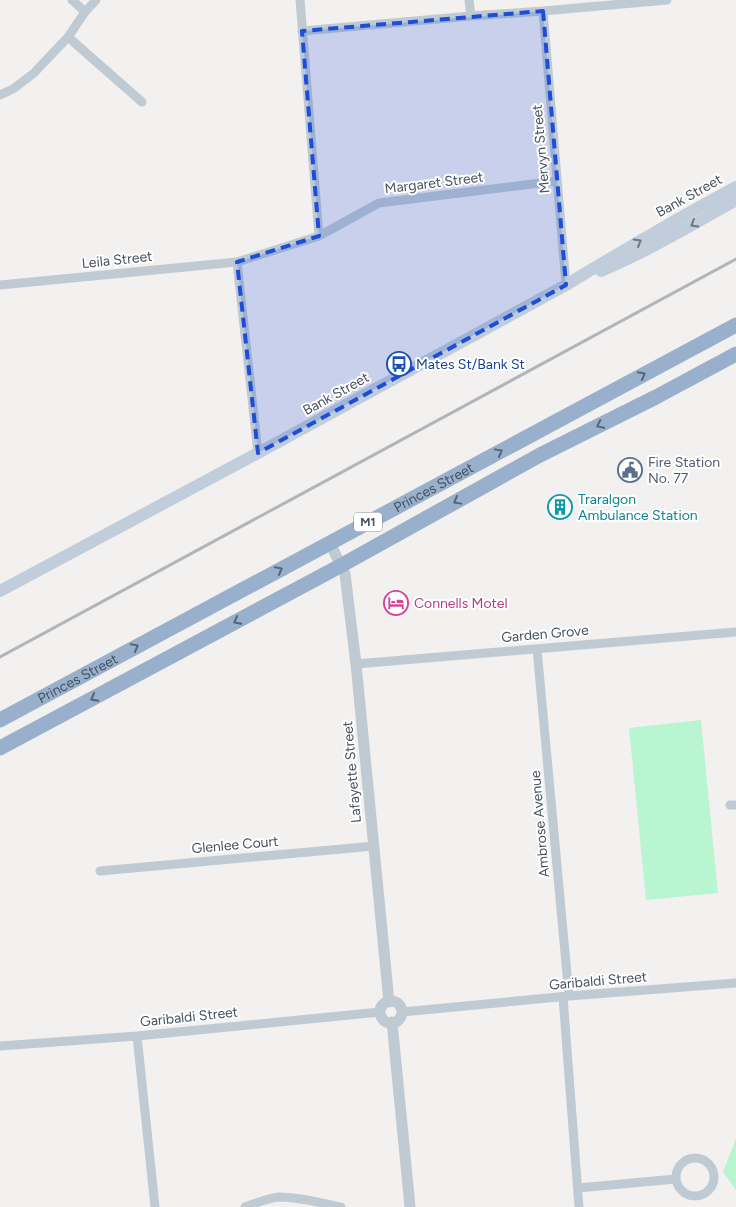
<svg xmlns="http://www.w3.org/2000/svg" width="736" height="1207" font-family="Figtree,sans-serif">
<rect width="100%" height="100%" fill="#f3f0f0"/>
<path fill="#baf5d2" d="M701,720L718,893L646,900L629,728Z
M736,1139V1190L723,1172Z"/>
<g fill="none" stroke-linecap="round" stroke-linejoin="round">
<path stroke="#bfcad3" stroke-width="9" d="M72,0L85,12
M300,0L319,236
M469,0L471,16
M543,11L566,285
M302,31L471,16L543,11L667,0
M68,37L142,102
M0,95L13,89L34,73L68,37L85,12L96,0
M237,262L258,453
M0,285L237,262L319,236L379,203L557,181
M537,649L569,996
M356,664L736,632
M730,805H736
M100,871L374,846
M563,997L579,1207
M402,1012L569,996L736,983
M137,1036L155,1207
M0,1046L137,1036L380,1012
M676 1177a19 19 0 1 1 38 0a19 19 0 1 1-38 0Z
M578,1188L676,1179
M245,1207C256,1203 268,1198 279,1197C300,1197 321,1203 341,1207"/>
<path stroke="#bfcad3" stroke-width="11" d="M330,543L345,574L356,664L389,1002
M380 1012a11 11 0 1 1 22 0a11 11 0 1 1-22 0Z
M392,1022L410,1207"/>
<path stroke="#c1cddb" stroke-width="12" d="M601,271C648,251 692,225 736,200
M0,591L258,453L566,285C622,251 678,218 736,187"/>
<g stroke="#98b0cb" stroke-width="15">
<path id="s1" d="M0,720L736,325"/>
<path d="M0,748L342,565L540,455L656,397L736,354"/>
</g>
<path stroke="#b1b5bb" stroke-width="3" d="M0,657L736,259"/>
</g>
<defs><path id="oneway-chevron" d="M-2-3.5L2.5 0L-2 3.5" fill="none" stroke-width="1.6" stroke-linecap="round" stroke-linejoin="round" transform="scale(1.25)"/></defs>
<g stroke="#6b7885">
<use href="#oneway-chevron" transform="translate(694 224) rotate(150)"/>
<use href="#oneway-chevron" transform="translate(638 242) rotate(-30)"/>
</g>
<g stroke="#566675">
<use href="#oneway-chevron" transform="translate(642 375) rotate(-28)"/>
<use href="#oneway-chevron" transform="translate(600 425) rotate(154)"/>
<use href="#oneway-chevron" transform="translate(499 452) rotate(-29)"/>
<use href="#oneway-chevron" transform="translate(457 501) rotate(151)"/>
<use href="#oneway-chevron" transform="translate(279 570) rotate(-28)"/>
<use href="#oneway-chevron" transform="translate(237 621) rotate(152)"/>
<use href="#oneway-chevron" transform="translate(135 647) rotate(-28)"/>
<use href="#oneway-chevron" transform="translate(94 698) rotate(152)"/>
</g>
<path fill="#1d4ed8" fill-opacity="0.2" stroke="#1d4ed8" stroke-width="4" stroke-dasharray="10 6" stroke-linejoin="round" d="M543,11L566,285L258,453L237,262L319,236L302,31Z"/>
<defs>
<symbol id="bus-ring" viewBox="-11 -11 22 22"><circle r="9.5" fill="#fff" stroke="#1a4fb4" stroke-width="1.5"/><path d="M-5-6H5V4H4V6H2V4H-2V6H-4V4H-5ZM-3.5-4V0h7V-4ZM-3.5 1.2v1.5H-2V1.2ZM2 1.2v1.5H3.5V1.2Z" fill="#1a4fb4"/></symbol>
<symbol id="civic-ring" viewBox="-11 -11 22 22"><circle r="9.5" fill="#fff" stroke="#5c6f8a" stroke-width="1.5"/><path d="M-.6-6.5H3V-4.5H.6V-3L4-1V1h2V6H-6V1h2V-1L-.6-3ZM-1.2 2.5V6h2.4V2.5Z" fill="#5c6f8a"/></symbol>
<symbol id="building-ring" viewBox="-11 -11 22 22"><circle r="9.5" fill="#fff" stroke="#0f9aa8" stroke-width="1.5"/><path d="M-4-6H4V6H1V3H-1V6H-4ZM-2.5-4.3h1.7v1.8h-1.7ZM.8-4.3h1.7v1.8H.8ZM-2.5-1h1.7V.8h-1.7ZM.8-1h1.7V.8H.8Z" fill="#0f9aa8"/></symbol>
<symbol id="hotel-ring" viewBox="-11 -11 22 22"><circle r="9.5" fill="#fff" stroke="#d1479c" stroke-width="1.5"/><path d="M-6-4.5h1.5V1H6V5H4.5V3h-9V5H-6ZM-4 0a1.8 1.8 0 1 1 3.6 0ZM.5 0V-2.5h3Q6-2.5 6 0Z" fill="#d1479c"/></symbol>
</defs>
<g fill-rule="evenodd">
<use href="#bus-ring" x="385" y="350" width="28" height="28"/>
<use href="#civic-ring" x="616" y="456" width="28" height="28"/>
<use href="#building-ring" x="546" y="493" width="28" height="28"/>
<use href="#hotel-ring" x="382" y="589" width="28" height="28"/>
</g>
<g text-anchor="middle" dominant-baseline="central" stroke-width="4" stroke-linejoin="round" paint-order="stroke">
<rect fill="#fff" stroke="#7e8790" stroke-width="1" x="354" y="512.5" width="28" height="19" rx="4"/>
<g font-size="12" font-weight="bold" fill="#465360">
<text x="368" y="522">M1</text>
</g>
<g font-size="14" fill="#465360" stroke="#fff">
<text transform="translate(541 149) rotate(-95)">Mervyn Street</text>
<text transform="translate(434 183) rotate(-7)">Margaret Street</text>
<text transform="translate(689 196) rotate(-29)">Bank Street</text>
<text transform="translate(117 260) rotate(-6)">Leila Street</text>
<text transform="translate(336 394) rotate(-29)">Bank Street</text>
<text stroke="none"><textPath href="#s1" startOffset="492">Princes Street</textPath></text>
<text transform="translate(545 634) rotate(-5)">Garden Grove</text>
<text stroke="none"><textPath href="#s1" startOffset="88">Princes Street</textPath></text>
<text transform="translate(352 772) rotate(-95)">Lafayette Street</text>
<text transform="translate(540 824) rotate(-95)">Ambrose Avenue</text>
<text transform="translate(235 845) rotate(-5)">Glenlee Court</text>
<text transform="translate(598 981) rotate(-5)">Garibaldi Street</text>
<text transform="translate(189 1017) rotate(-6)">Garibaldi Street</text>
</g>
<g font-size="14" fill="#164399" stroke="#fff" text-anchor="start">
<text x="416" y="364">Mates St/Bank St</text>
</g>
<g font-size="14" fill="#4e5e75" stroke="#fff" text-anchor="start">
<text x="648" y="462">Fire Station<tspan x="648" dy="16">No. 77</tspan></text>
</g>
<g font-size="14" fill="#0d838f" stroke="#fff" text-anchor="start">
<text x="578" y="499">Traralgon<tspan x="578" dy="16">Ambulance Station</tspan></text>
</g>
<g font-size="14" fill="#b23c85" stroke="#fff" text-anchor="start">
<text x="414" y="603">Connells Motel</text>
</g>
</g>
</svg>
